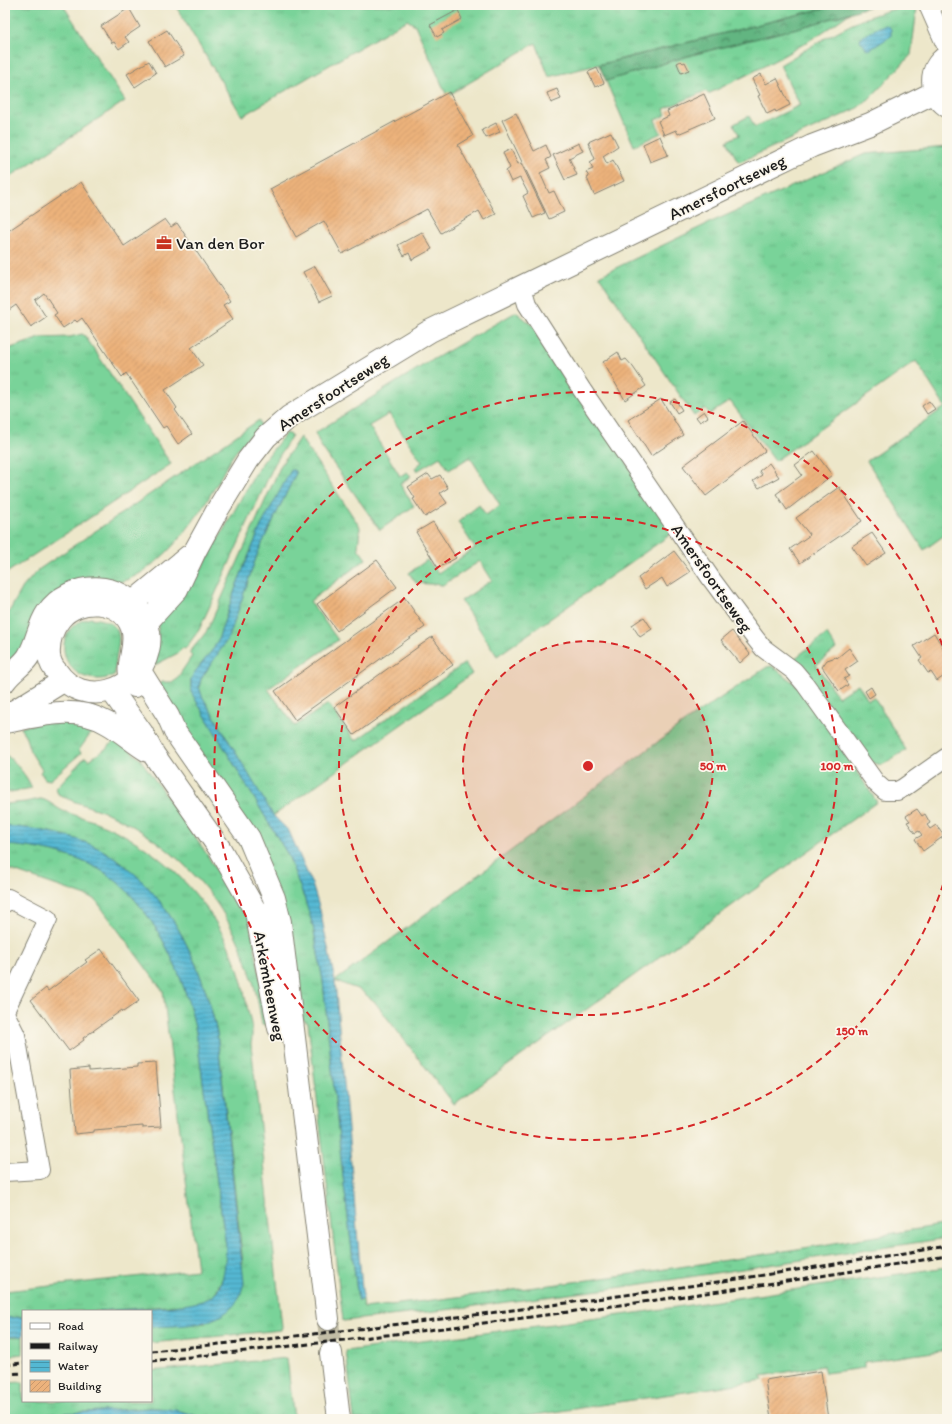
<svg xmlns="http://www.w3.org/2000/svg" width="952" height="1424" font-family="Itim,sans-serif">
<defs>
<pattern id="grass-tufts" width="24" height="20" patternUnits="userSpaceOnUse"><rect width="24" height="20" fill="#79d399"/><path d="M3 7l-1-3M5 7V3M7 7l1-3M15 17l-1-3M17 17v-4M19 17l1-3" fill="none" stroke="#68b583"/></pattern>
<pattern id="forest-crowns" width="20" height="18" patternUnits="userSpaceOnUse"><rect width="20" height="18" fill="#62b581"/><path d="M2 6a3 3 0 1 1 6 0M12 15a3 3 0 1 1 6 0" fill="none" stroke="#509269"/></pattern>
<pattern id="water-rules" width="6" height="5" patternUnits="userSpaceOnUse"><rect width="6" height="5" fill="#54b8d3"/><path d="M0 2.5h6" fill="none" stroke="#4595aa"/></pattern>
<pattern id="building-hatch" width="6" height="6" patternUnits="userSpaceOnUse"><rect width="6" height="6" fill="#ecb27c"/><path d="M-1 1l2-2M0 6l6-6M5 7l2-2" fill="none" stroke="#ca986b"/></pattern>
</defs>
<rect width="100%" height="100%" fill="#fbf7ec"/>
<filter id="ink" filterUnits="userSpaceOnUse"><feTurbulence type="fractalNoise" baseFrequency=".025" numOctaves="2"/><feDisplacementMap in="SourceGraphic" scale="8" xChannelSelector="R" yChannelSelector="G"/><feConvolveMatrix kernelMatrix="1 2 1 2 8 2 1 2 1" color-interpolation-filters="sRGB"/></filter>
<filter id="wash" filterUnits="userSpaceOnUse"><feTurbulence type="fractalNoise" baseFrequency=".012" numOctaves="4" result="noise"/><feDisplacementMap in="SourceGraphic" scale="16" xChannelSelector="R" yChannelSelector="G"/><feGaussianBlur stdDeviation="0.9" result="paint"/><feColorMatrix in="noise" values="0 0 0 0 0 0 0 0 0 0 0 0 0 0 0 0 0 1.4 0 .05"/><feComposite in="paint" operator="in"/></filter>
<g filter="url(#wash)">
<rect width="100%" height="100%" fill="#ede7ca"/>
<path fill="url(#grass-tufts)" stroke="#4a785a" d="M5,5H63L125,101L5,180Z
M175,5H836L549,77L536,43L447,96L415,25L407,20L242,116Z
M913,6L917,8L911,55L869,99L856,109L740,162L737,160L727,141L739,135L734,124L749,116L755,127L800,105L780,65C821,41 864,11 913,6Z
M850,13C806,46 758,70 708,94L706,91L664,109L666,115L655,120L661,133L634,146L606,81L692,55L813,24Z
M947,147V535L946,534L924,550L867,461L945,407L916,361L775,461L730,401L710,414L705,408L694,416L599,276L709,223L865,154Z
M516,312L535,327L674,532L497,656L461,601L492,580L480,561L443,585L416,583L409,573L427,560L438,573L475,548L458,522L479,505L486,515L500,505L470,457L449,470L440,457L417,471L415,468L422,462L389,414L369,426L400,476L407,472L411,476L400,484L414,506L380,530L344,479L321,446L315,433L422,366Z
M82,334L85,336L171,464L5,574V350L40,338L70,337Z
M259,420L261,426C250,435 240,445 232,457C224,469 219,482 211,494C192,526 153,579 113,583L29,638L5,671V619L23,587L38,570Z
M286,433L292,435L274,465L199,630L185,649L183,648L178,653L153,666L159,622L198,575L259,467Z
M300,437L360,527L358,548L366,559L310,601L338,640L268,689L295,726L328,704L355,741L465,663L472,674L273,816L202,696L199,687L201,679L229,637L258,552L296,473L261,526L237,584L218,640L214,648L191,679V692L288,855L304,897L313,926L323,981L342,1168L358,1300L360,1301L363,1299L364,1308C559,1286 753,1258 947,1224V1238L623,1287L445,1310L343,1321L308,1023L302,1019L287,932L158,688L161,682H173L176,680L192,656L189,653L207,631L281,465Z
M91,618C134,623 114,646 115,674C111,678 104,679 98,679C58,679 50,625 91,618Z
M827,634L836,649L816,665L838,697L858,684L868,700L874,697L906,750L882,765L873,763L862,756L790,662Z
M772,666L803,690L877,802L454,1104L374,1001L360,990L335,981L686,721L767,667Z
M46,720L97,725L79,750L81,753L50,780L45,779L40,772L42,770L30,751L25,735L20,728Z
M117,738L141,760L206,853L233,898L249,918L269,1024L262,1025C249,933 203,863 120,819C100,808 77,805 58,794L56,788L58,786L85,757L89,760L107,748Z
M5,754C16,763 27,776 32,788L5,793Z
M40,799C47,799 56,808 63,811C80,817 96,821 112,829C177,859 231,924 245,996C247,1010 255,1030 251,1044L282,1327L281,1330L151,1343V1327L206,1323L243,1263L217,1033C202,963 167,887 102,850C74,835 36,828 5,826V804L26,802Z
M5,845C35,846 72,854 99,869C151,899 185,975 196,1032L226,1246L225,1272L214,1296L197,1304L98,1311H23V1317L5,1318V1291L197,1270L163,991L95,899L5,868Z
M947,1267V1350L864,1362V1368L825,1373L823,1366L762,1376L763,1380L509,1419H354L346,1351L629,1314Z
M23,1336V1354L5,1356V1338Z
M287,1358L294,1419H203C186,1411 169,1408 150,1408L5,1417V1383L23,1382V1401H151V1371Z"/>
<path fill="url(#forest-crowns)" stroke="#3f684e" d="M836,5H874L813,24L691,55L606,81L599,65Z"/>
<path fill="url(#water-rules)" stroke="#386a78" d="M887,25L891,29V36L871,49L867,50L860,40L861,37L881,26Z
M291,470H294L296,473L258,552L229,637L201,679L199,687L202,696L273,815L289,831L312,884L320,910L335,981L363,1299L360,1301L358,1300L342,1168L323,981L313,926L304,897L288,855L191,692V679L194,673L214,648L218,640L237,584L261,526Z
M5,826C36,828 74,835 102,850C167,887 202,963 217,1033L244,1283C242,1289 240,1298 236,1303C215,1328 181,1325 151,1327V1311H98C122,1309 197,1309 213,1296C224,1287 226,1260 226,1246L196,1032C185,975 151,899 99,869C72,854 35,846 5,845Z
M23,1317V1336L5,1337V1318Z
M150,1408C169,1408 186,1411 203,1419H5V1417Z"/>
<g id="blocks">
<path fill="url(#building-hatch)" d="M129,8L140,27L125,37L129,42L119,49L114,42L112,43L101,26Z
M458,10L462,19L442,30L444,33L437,37L430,25Z
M167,30L184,56L165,67L149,41Z
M149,61L156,73L135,87L127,74Z
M681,61L683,63L685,62L689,70L681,73L677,63Z
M597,68L604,83L595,87L588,72Z
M761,74L766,84L777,78L790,105L776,112L775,110L767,114L758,96L760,95L752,79Z
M557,89L561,99L551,103L547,93Z
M449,92L473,136L458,145L496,214L484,220L479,211L441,233L427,209L342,254L324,221L296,237L270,189Z
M704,94L715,118L678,134L676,130L664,135L658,121L669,116L667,111Z
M516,113L534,151L546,145L551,157L546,160L550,168L540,173L549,193L554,191L564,212L549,219L502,120Z
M496,123L500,132L486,138L482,130Z
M611,132L618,146L603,156L607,164L613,160L624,181L594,195L587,178L589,177L586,172L593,169L590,162L595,159L588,142Z
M660,136L668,155L650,162L643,144Z
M579,143L583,151L569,158L577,175L565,180L553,155Z
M511,149L518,164L521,163L545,213L533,218L523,196L528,193L520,178L511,182L506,171L510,168L503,153Z
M81,182L124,246L165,219L171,227L177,223L230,301L223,305L233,319L191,348L203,365L165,390L177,408L175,410L192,434L178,444L166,426L163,428L126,373L122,377L82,318L77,322L75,320L63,328L54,315L57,313L44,293L35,300L46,317L31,327L16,305L5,313V233Z
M422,232L432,249L412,260L409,253L404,256L398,245Z
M315,266L332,296L319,302L303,272Z
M618,352L622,361L626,359L633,367L646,386L625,400L603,362Z
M661,399L683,435L651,456L628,420Z
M675,399L682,410L677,413L670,402Z
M929,401L935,409L927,414L922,406Z
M704,411L708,417L700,422L696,417Z
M743,421L765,451L706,496L683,466Z
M814,451L832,475L787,510L776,494L802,475L795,465Z
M769,463L779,477L759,488L753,481L762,475L759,471Z
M428,474L432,479L440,475L448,488L440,493L447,503L425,517L413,499L415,498L408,487Z
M839,487L862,521L800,563L790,549L810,535L796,518Z
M433,522L456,558L438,568L416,532Z
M872,533L886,553L866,566L852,546Z
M674,551L690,572L667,587L662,578L645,589L638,578Z
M377,560L397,587L337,631L317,604Z
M405,598L425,627L295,720L275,691Z
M644,617L652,629L640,637L632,625Z
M732,631L750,654L740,663L721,640Z
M934,633L947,654V674L937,681L931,672L928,673L919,660L922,658L914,646Z
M432,637L453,665L354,735L334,707Z
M849,648L858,661L845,670L849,676L844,679L848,685L839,691L822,667L827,660L836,657L837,658Z
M871,687L875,694L869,698L865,691Z
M917,809L922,816L925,814L930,823L927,825L930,829L936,825L944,836L923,851L915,839L922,835L919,831L915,833L907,822L910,821L906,816Z
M101,949L139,1001L123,1012L122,1010L83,1038L84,1040L69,1051L31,1000L46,988L48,991L87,962L85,960Z
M156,1063L161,1127L142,1128V1126L94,1130V1132L75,1134L70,1070L89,1068V1071L137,1067V1064Z
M821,1371L828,1419H771L765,1380Z"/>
</g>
</g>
<g filter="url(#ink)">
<use href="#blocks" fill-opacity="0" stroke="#848273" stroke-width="1"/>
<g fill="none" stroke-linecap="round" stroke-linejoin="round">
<path stroke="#c3bea7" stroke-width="22" stroke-dasharray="22 11" stroke-linecap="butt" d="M328,1319L331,1353"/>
<defs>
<path id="minor" d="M928,5L947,48
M522,287L527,304L582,390L712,580L755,638L763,648L794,671L805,684L876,783L885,791H897L903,788L947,757
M5,903L8,898L48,919L5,1011
M5,1013L16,1035L40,1170L5,1172"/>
<path id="major" d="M947,56C928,69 929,93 947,106
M120,609L133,602L189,556
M147,622L177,589L195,551L218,509L248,460L266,437L289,417L430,331L812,146L870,124L935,92
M140,671L168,716L175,732L249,838L274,898L280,922L328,1319
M5,681C11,672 22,666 28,657C37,643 38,626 47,613C71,579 123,580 143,616C150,628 151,639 148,651C139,692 82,709 57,672C53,668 50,662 49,656C48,642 51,630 60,619C78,596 122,598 132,628C139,649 121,668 135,686
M112,691L142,733L154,755L220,849L256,912L279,1028
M8,715L63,681
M5,722C39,716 75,704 107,723C122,731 134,743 148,751
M331,1353L339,1419"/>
</defs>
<use href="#minor" stroke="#848273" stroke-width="20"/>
<use href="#major" stroke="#848273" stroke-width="24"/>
<use href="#minor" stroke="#fff" stroke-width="18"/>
<use href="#major" stroke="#fff" stroke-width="22"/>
<path stroke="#1c1c1c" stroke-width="3" stroke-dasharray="6 3" stroke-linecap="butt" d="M151,1351C417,1325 683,1290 947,1246
M151,1361C417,1334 683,1299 947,1256
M5,1365L23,1363
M5,1374L23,1373"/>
</g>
</g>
<circle cx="588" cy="766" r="125" fill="#d62828" fill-opacity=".12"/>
<g fill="none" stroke="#d62828" stroke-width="2" stroke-dasharray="7 5">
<circle cx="588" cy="766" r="125"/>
<circle cx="588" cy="766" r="249"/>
<path d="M947 872A374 374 0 1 1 947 660"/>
</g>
<defs>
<symbol id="office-bare" viewBox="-9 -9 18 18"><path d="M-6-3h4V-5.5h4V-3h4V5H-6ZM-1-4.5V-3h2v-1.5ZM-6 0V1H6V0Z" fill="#c8321e" stroke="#fbf7ec" stroke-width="2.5" paint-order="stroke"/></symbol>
</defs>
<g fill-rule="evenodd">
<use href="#office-bare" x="153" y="232" width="22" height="22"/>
</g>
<g text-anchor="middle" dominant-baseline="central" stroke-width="3.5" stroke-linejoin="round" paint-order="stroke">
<g font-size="17" fill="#1c1c1c" stroke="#fbf7ec">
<text transform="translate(727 187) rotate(-26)">Amersfoortseweg</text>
<text transform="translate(333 392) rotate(-33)">Amersfoortseweg</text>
<text transform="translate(712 578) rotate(55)">Amersfoortseweg</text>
<text transform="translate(270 986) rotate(79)">Arkemheenweg</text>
</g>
<g font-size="17" fill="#1c1c1c" stroke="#fbf7ec" text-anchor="start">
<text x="176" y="243">Van den Bor</text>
</g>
</g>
<circle cx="588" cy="766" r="6" fill="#d62828" stroke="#fbf7ec" stroke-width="2"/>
<g font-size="12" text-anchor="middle" font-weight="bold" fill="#d62828" stroke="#fbf7ec" stroke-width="3.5" stroke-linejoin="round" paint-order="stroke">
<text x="713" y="770">50 m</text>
<text x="837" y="770">100 m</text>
<text x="852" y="1035">150 m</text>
</g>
<rect width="952" height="1424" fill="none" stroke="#fbf7ec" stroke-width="20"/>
<rect x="22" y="1310" width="130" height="92" fill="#fbf7ec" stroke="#a29f99"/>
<rect x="30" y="1323" width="20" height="6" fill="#ffffff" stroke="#a29f99"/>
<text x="58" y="1330" font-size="12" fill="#1c1c1c">Road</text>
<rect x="30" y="1343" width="20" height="6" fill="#1c1c1c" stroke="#a29f99"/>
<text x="58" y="1350" font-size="12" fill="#1c1c1c">Railway</text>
<rect x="30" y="1360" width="20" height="12" fill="url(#water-rules)" stroke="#a29f99"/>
<text x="58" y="1370" font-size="12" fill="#1c1c1c">Water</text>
<rect x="30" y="1380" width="20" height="12" fill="url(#building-hatch)" stroke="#a29f99"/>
<text x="58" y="1390" font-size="12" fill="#1c1c1c">Building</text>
</svg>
